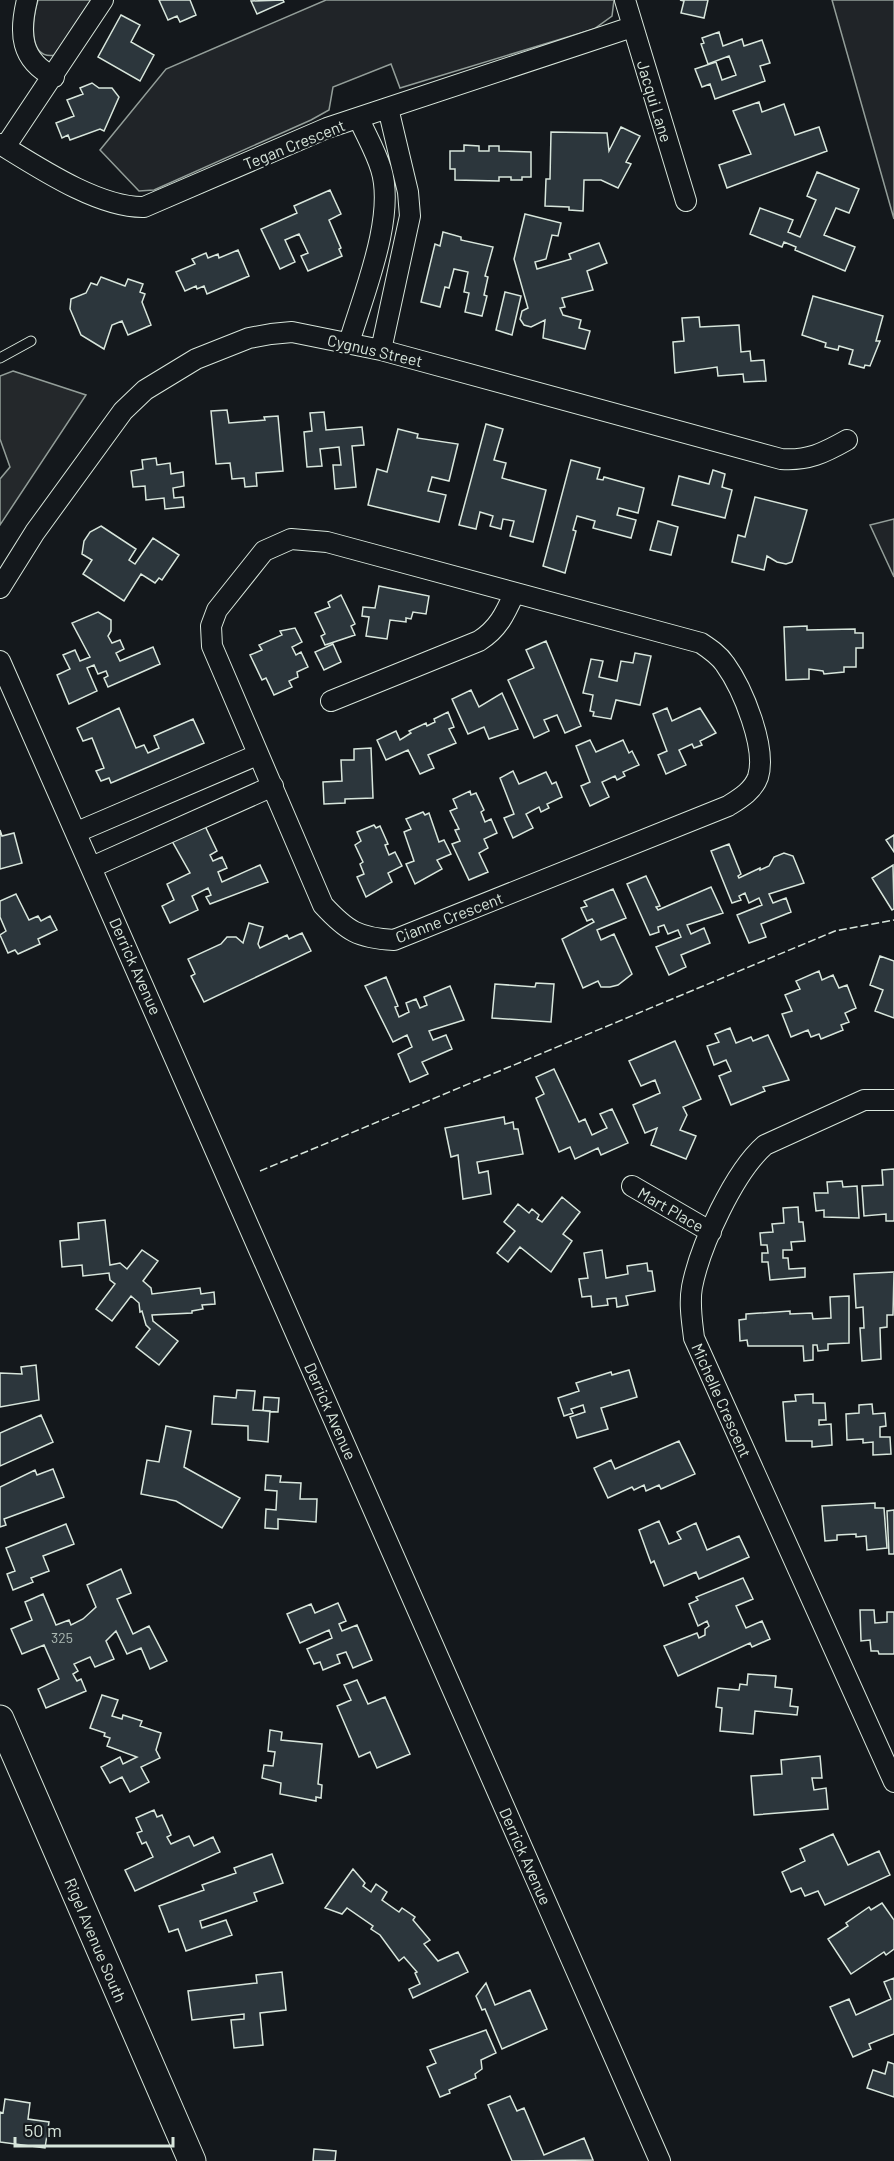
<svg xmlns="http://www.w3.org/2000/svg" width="894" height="2161" font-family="Barlow,sans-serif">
<rect width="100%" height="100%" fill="#14181c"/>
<path fill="#202428" stroke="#939e99" stroke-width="1.5" d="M38,0H91L55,55C26,61 33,15 38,0Z
M326,0H614L612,16L594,29L400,88L391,64L333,87L329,110L311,120L154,190L139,191L100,150L166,69Z
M832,0H894V219Z
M894,519V577L870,525Z"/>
<path fill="#24282b" stroke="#939e99" stroke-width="1.5" d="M13,371L86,395L0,525V479L10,467L0,439V376Z"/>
<path fill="#2c363c" stroke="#d8e6dc" stroke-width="1.5" d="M159,0H190L196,15L180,22L177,16L168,20Z
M283,0L284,2L257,14L251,1Z
M680,0H708L704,18L681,13L684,1Z
M121,15L140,25L131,42L154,55L140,81L98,57Z
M719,32L723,46L742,39L744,46L762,40L770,63L760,66L765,81L715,99L710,84L702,87L695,69L716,62L722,80L736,75L729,56L708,64L701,44L704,43L702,38Z
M92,83L99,88H112L119,97L104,131L100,129L70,140L68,135L62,138L56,123L74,116L67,100L83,94L80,88Z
M759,102L762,112L784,104L795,135L819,127L827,151L727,188L719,165L751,154L733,111Z
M621,127L640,136L626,162L631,164L618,188L601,180H584L583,211L569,210V207L545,206L546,179H550L551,132L607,133L609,151Z
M464,145L479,146V151H489V146H499V151L531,152V177H522V180H511V177H499V181L455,180V169H450V151H464Z
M817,172L859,189L849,213L836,208L824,235L855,247L845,271L795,250L796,247L784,242L782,247L750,234L760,208L793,220L788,232L800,237L816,200L807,196Z
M330,190L341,214L329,220L341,248L339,249L342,256L308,271L301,256L308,253L299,234L285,240L295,262L280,269L261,229L297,213L294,206Z
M525,214L561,223L558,236L552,235L546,259L535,262L537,269L571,259L569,254L599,243L607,263L587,271L593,290L562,298L565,307L560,308L563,315L581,320L579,328L590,331L585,349L543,338L545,320L531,327L524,325L520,319L522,311L528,308L514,259Z
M443,232L461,237V240L493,247L485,276L488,277L484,295L487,296L482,316L465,312L469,293L464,292L468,272L454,269L449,288L445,287L440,307L421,302L435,244L440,246Z
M238,250L249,276L207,294L204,286L197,289L196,286L185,291L176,272L195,264L192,259L206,253L208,258L218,254L219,258Z
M101,277L125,286L128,279L143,284L140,292L145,294L142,302L151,325L128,335L122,321L112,325L104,349L81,335L70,309L71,299L86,293L91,283L97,285Z
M505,292L521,296L512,335L496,330Z
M813,296L883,316L876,341H880L870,366L865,365L864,368L849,364L853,350L839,346L838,350L825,347L826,343L802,335Z
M699,317L700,327L739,325L741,352L750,351L751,361L764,360L766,381L744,382L743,374L718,376L717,367L675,373L673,342L684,341L682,318Z
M227,410L229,423L265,420L264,417L278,416L283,471L256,473L257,486L245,487L244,478L232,479L230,463L216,464L211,411Z
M324,412L326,430L362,427L364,445L352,446L356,487L335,489L333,465H341L339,447L320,449L322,466L307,467L304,432L312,431L310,413Z
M486,424L503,429L494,460L506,463L502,478L546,490L533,542L510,536L514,521L503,519L501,529L490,526L493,516L480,512L476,529L459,525Z
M398,429L418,434L417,438L458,444L449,481L432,477L428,491L446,495L439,522L368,505L377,469L387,472Z
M156,458L157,465L170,463L171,474L183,472L184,486L173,488L174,498L183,497L184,507L165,509L164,498L146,500L145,486L133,487L131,471L143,469L142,460Z
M571,460L600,468L597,479L603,480L604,477L644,488L638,513L619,508L617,515L636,520L631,538L593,528L595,521L577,516L573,530L576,531L565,573L543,566Z
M713,470L725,474L722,487L732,490L725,518L672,505L679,476L709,484Z
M755,497L807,510L792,562L786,564L777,562L767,556L764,570L732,562L738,535L745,537Z
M658,521L678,527L671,555L650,550Z
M101,526L136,549L129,560L135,564L153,538L179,555L162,580L159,578L155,583L141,574L124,601L83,574L92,560L82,554L84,541L90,532Z
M379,586L429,596L426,614L413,612L411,619L406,618V622L390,620L387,639L366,636L369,617L362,616L363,607L375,608Z
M341,595L355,624L351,626L355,635L325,645L321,636L325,634L315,613L330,607L328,602Z
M98,612L111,620V631L108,636L112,643L120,640L124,649L116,653L120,661L153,647L160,664L108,687L104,678L108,676L106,671L98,674L94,665L87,668L97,691L69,704L57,675L70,669L63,655L75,650L80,661L90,657L72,623Z
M807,626V630L855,629V633H863V648H856V667H844V672L824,674L823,671L809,669V679L786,680L784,627Z
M295,628L302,642L292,647L296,655L301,652L308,667L297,672L298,677L289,681L292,687L274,695L266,678L262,680L250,655L262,650L259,645L282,635L280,631Z
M546,641L581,726L565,733L557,715L544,720L549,731L534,738L508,680L534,668L526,650Z
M333,644L341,662L324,670L315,652Z
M635,653L651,656L640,705L616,700L611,719L593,716L594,712L590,711L593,695L583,693L591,659L603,661L599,677L617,681L621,661L633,663Z
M471,690L479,707L502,693L518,729L489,739L484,727L468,734L452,699Z
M119,708L136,748L144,745L148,753L159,748L154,736L193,719L204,743L111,783L109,778L101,781L96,771L104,768L92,738L83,741L77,728Z
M667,708L672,721L700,708L716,733L700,741L702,745L694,748L692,744L679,750L686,765L666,774L658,755L667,751L653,714Z
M448,712L454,727L449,729L456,743L428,755L434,768L420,774L408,750L386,760L377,740L396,731L400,740L411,733L409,731L426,723L427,726L435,722L434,719Z
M590,740L596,752L623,740L629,753L632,751L639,765L623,772L625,776L617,780L615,776L602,782L609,797L590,806L581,786L590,782L576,746Z
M371,748L373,798L345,799V803L324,804L323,782L342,781L341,760H354V749Z
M513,771L519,784L546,772L552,784L556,782L562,797L547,804L549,808L541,812L539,807L526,814L533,828L513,838L504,818L514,814L500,778Z
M470,791L471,795L476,793L484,810L481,812L485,822L491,819L497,833L484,839L488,848L479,853L488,872L469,880L452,844L460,841L455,830L459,829L450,811L457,808L453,799Z
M423,812L425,815L429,813L439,842L444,840L451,854L437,860L442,869L415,884L406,864L414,861L404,832L411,829L406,819Z
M374,825L376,828L380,826L388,844L385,845L389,855L395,852L402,866L388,873L392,882L366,897L357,877L364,874L360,864L363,862L355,845L361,841L357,832Z
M205,826L217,851L210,855L213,861L222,857L227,868L218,872L222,882L260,865L268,882L210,904L206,897L211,895L208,888L192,896L198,910L170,923L162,906L174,900L167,884L190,873L172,841Z
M0,830L2,836L14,833L22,863L0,869Z
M894,835V852L886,840Z
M729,844L741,874L738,876L739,878L760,868V870L769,866L774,857L784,853L793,856L804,883L769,894L773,903L786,898L791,912L761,924L766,937L749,943L737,915L762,905L759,898L749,903L745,893L739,896L741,900L732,903L711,851Z
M893,865L894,909L892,910L872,878Z
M646,876L660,906L656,907L658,910L711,887L723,913L687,925L691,934L704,928L710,943L681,955L686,967L669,975L656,947L681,937L678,930L668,934L664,925L658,927L659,932L650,935L627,884Z
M613,889L626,918L597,930L601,940L614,934L632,974L618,985L610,987H601L598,981L583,988L562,939L594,922L592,919L587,921L581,908L587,906L584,901Z
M16,894L29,920L38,916L41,921L50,916L57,930L38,939L40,944L18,954L15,950L8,953L0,935L6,931L0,917V901Z
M249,923L263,927L258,944L260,948L287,935L289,939L302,933L311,951L204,1002L191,976L195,974L188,959L221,944L227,937H236L243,943Z
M880,956L894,961V1018L875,1011L883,990L870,985Z
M819,971L822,980L833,975L839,988L847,985L856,1008L845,1013L849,1022L841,1025L843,1030L821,1039L819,1034L811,1037L808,1030L791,1037L782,1014L792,1011L785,995L800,989L796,981Z
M386,977L398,1006L395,1007L399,1017L409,1012L406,1003L416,999L420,1008L427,1005L424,997L450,986L464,1020L429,1031L433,1040L446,1035L452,1049L422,1062L428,1074L410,1082L398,1054L412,1047L407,1035L393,1042L365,986Z
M536,983L554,984L551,1022L492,1018L495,984L535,987Z
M730,1028L736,1043L751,1037L753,1041L768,1035L789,1080L763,1087L765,1091L731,1105L719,1076L731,1071L726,1060L714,1065L707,1046L719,1042L715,1034Z
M675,1041L701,1099L683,1107L687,1115L680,1130L696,1136L686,1159L651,1145L657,1128L645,1133L633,1105L660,1093L655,1080L641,1086L629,1061Z
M554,1069L579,1122L585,1119L592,1135L607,1128L600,1114L612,1109L628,1143L601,1155L598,1148L575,1159L570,1147L559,1152L536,1098L544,1094L536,1077Z
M504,1117L505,1124L513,1122L514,1129H518L523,1154L477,1162L479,1173L488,1171L491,1194L463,1199L458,1155L451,1157L445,1128Z
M894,1169V1221H886V1214L864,1216L862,1186L883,1185L882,1170Z
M842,1181L843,1187L857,1186L859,1218L824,1217V1210L816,1211L814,1193H828L827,1182Z
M562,1197L580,1212L563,1234L572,1241L551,1272L520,1247L508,1262L497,1253L515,1231L504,1222L518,1204L529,1213L532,1209L539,1215L537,1219L542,1222Z
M798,1207L799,1222H803L805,1241L791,1242L792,1250H783V1258H788L789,1269L805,1268V1277L770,1280L768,1262H762V1253H768L767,1245H761L760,1233L773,1232L772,1224L784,1223L783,1208Z
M105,1220L110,1265L120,1263L127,1269L142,1250L158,1261L143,1281L151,1288L152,1294L200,1288L201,1294L214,1292L215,1304L202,1305L203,1309L192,1311V1313L152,1315L153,1321L178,1341L159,1365L136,1347L150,1329L146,1325L142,1311L140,1312L139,1303L131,1296L112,1321L96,1309L115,1284L110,1280L109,1273L83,1276L82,1265L62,1267L60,1241L79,1239L78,1223Z
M602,1250L606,1278L628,1274L627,1266L647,1263L648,1271H652L655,1291L626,1296L628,1305L617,1307L616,1298L607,1299L608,1305L592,1307L591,1296L582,1297L579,1279L588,1278L584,1253Z
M894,1272L893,1315H887V1327L880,1328L881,1359L862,1361L860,1328H864L863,1307L856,1308L854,1274Z
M849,1296V1343L828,1344V1350L818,1351L817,1345H813V1360L804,1361L803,1346H748L747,1340L740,1341L739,1320L746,1319V1314L790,1311V1314L812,1313L813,1319L831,1318L830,1297Z
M36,1365L39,1400L0,1407V1373L22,1374L21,1367Z
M629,1370L637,1397L601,1408L608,1429L577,1438L570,1417L585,1412L583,1405L571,1409L573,1413L564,1416L558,1398L579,1391L576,1383L611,1372L612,1375Z
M237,1390L255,1391L253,1410L270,1411L268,1442L248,1440V1426L212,1424L214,1396L236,1398Z
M813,1394V1403H825L826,1420H819V1425L831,1424L832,1445L812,1447V1441H786L783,1402L796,1401L795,1395Z
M264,1397L279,1398L278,1412L263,1411Z
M872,1404L873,1414L885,1413L886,1426L880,1427V1437H890L891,1454L873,1455V1442L863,1443V1439L847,1440L846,1414L859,1413V1405Z
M41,1415L53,1442L0,1466V1433Z
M166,1426L191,1431L184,1467L240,1498L222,1528L176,1501L141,1494L147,1460L159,1462Z
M679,1441L695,1474L661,1489L659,1485L646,1491L644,1485L634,1490L632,1487L608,1498L594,1468L611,1460L615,1469Z
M53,1469L64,1497L4,1519L6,1525L0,1527V1487L35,1470L37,1475Z
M266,1475L281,1476L280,1482L301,1483L300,1499H317L316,1522L278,1519V1529L265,1528L266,1509L276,1510L277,1491L265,1490Z
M875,1503V1508H884L887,1548L867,1550L866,1536L856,1537V1534L837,1535V1540L825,1541L822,1506Z
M894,1510V1554H889L887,1511Z
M659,1521L669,1544L681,1539L677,1532L696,1523L707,1550L739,1536L749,1557L699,1579L696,1572L664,1586L654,1561L651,1563L639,1530Z
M66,1524L74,1544L43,1556L49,1571L31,1578L33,1582L13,1590L7,1574L15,1571L6,1548Z
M121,1569L131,1593L117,1599L133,1634L149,1626L167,1661L150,1669L141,1648L127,1654L116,1631L106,1641L114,1659L95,1667L90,1657L74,1664L78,1671L73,1674L77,1681L81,1679L86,1691L46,1708L38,1689L59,1679L44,1645L22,1654L11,1629L32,1620L25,1602L43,1594L56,1625L69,1620L71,1625L83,1619L96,1607L87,1585Z
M743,1578L753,1599L736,1606L746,1628L762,1621L770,1639L752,1647L750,1643L678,1676L664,1646L697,1633L699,1638L705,1635V1629L709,1626L707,1621L698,1626L689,1604L698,1600L696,1597Z
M338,1603L346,1621L339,1624L342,1631L357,1625L372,1660L353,1668L346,1652L337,1655L340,1663L323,1670L320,1662L314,1664L307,1649L332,1638L329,1630L300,1643L287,1614L311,1604L315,1613Z
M860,1610H874L875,1623L887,1622V1612H894V1654H879L878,1651H871L870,1640L861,1641Z
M748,1674L776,1676L775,1687L792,1689L790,1706L798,1707L797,1715L755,1711L753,1734L720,1731L722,1708L716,1707L718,1688L739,1690L740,1684L747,1685Z
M357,1680L368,1704L385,1697L410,1754L377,1768L370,1752L359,1757L337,1706L351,1700L344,1685Z
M102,1695L118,1700L112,1716L122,1719L123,1715L142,1721L140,1726L161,1733L156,1750L160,1758L141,1767L149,1782L130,1792L122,1777L110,1783L101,1767L120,1757L123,1764L137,1757L107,1746L110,1738L104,1736L105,1733L90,1728Z
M270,1730L282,1732L281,1740L322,1744L318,1784L322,1785L321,1798L316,1797V1801L280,1794L281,1783L262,1778L264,1765L273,1766L275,1752L268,1751Z
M820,1756L822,1778H812L814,1790L826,1788L828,1809L754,1815L751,1776L782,1774L781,1760Z
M154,1810L157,1817L162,1815L171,1835L167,1837L171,1844L189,1836L194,1846L213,1837L220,1852L135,1891L125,1870L153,1857L146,1842L142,1844L137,1833L142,1831L136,1818Z
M833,1834L848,1865L879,1851L890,1875L825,1905L818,1891L805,1896L801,1888L791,1892L782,1872L805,1861L800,1849Z
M272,1854L283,1883L254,1893L257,1901L200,1921L202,1928L226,1920L232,1935L186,1951L178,1929L169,1932L159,1906L204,1890L202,1885L236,1873L234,1868Z
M353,1869L365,1883L363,1886L371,1892L376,1884L387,1892L382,1900L399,1912L402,1908L415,1917L413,1920L430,1940L424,1944L438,1961L458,1952L468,1972L413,1998L409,1989L420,1984L415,1973L417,1972L404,1957L399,1961L380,1935L371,1929L373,1926L347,1908L342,1914L325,1908Z
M882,1903L894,1920V1949L886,1955L884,1952L851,1974L828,1939L848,1926L846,1923L869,1907L871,1910Z
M282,1972L286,2010L260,2013L263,2045L234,2048L231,2020L244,2019V2014L192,2020L188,1991L257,1983L256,1975Z
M894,1978V2034L869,2044L871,2049L853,2057L830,2007L849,1999L856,2015L891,1999L884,1982Z
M486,1983L495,2005L530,1990L547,2029L502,2049L485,2009L482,2010L476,1996Z
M486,2030L496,2053L481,2060L482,2069L475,2074L476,2078L449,2090L450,2093L440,2097L427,2067L436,2063L430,2050Z
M888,2062L894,2064V2097L867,2088L873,2070L885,2074Z
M510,2096L517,2111L524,2108L544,2155L584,2138L593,2160L512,2161L488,2105Z
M5,2099L30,2103L28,2119L49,2122L45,2148L0,2142V2112L3,2113Z
M314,2149L336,2151L335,2161H313Z"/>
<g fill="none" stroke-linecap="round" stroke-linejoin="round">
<defs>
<path id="service" d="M0,358L31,341"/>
<path id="minor" d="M27,0C19,33 20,60 54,77
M625,0L686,201
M0,144C39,168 99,208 144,207L327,128L632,27
M5,147L103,0
M349,343C363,295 396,217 381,169C376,152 366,135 359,119
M381,350L410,216L408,192L388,108
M291,539L327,542L701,643C710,649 719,655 725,664C743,689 767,748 758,777C753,791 739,799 728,806L394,940C358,938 347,931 323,905L212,646L211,626L217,610L264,551Z
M0,588L35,532L123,411L145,390L196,359L249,338L271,334L292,332L381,350L781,459C808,461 824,453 847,440
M0,661L660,2161
M331,701L479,641C498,629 505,614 514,594
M77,832L257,755
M92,867L273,786
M894,1100H864L765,1145C734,1172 700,1246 692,1287C689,1304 692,1321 694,1338L894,1782
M632,1186L711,1232"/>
<path id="secondary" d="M0,1719L192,2161"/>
</defs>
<use href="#service" stroke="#d8e6dc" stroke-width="11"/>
<use href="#minor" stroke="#d8e6dc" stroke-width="22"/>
<use href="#secondary" stroke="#d8e6dc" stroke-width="29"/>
<use href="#service" stroke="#14181c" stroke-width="9"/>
<use href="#minor" stroke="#14181c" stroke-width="20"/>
<use href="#secondary" stroke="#14181c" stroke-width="27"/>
<path stroke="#d8e6dc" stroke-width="1.5" stroke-dasharray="8 3" stroke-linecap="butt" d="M260,1171L835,931L894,920"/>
</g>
<g text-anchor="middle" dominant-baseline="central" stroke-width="4.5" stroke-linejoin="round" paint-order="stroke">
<g font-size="14" fill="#adbab4">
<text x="62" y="1637">325</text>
</g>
<g font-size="16" fill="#d8e6dc" stroke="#14181c">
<text transform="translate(655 101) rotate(73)">Jacqui Lane</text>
<text transform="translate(294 144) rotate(-22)">Tegan Crescent</text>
<text transform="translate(375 350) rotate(13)">Cygnus Street</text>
<text transform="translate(449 917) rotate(-21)">Cianne Crescent</text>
<text transform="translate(136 966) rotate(66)">Derrick Avenue</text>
<text transform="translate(671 1209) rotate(30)">Mart Place</text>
<text transform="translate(722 1400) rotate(66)">Michelle Crescent</text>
<text transform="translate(331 1411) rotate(66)">Derrick Avenue</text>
<text transform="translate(526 1856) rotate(66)">Derrick Avenue</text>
<text transform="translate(96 1940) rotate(67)">Rigel Avenue South</text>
</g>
</g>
<path d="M15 2137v9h158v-9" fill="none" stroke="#d8e6dc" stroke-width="3"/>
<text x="24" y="2137" font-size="18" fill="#d8e6dc" stroke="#14181c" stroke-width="4.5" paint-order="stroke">50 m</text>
</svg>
